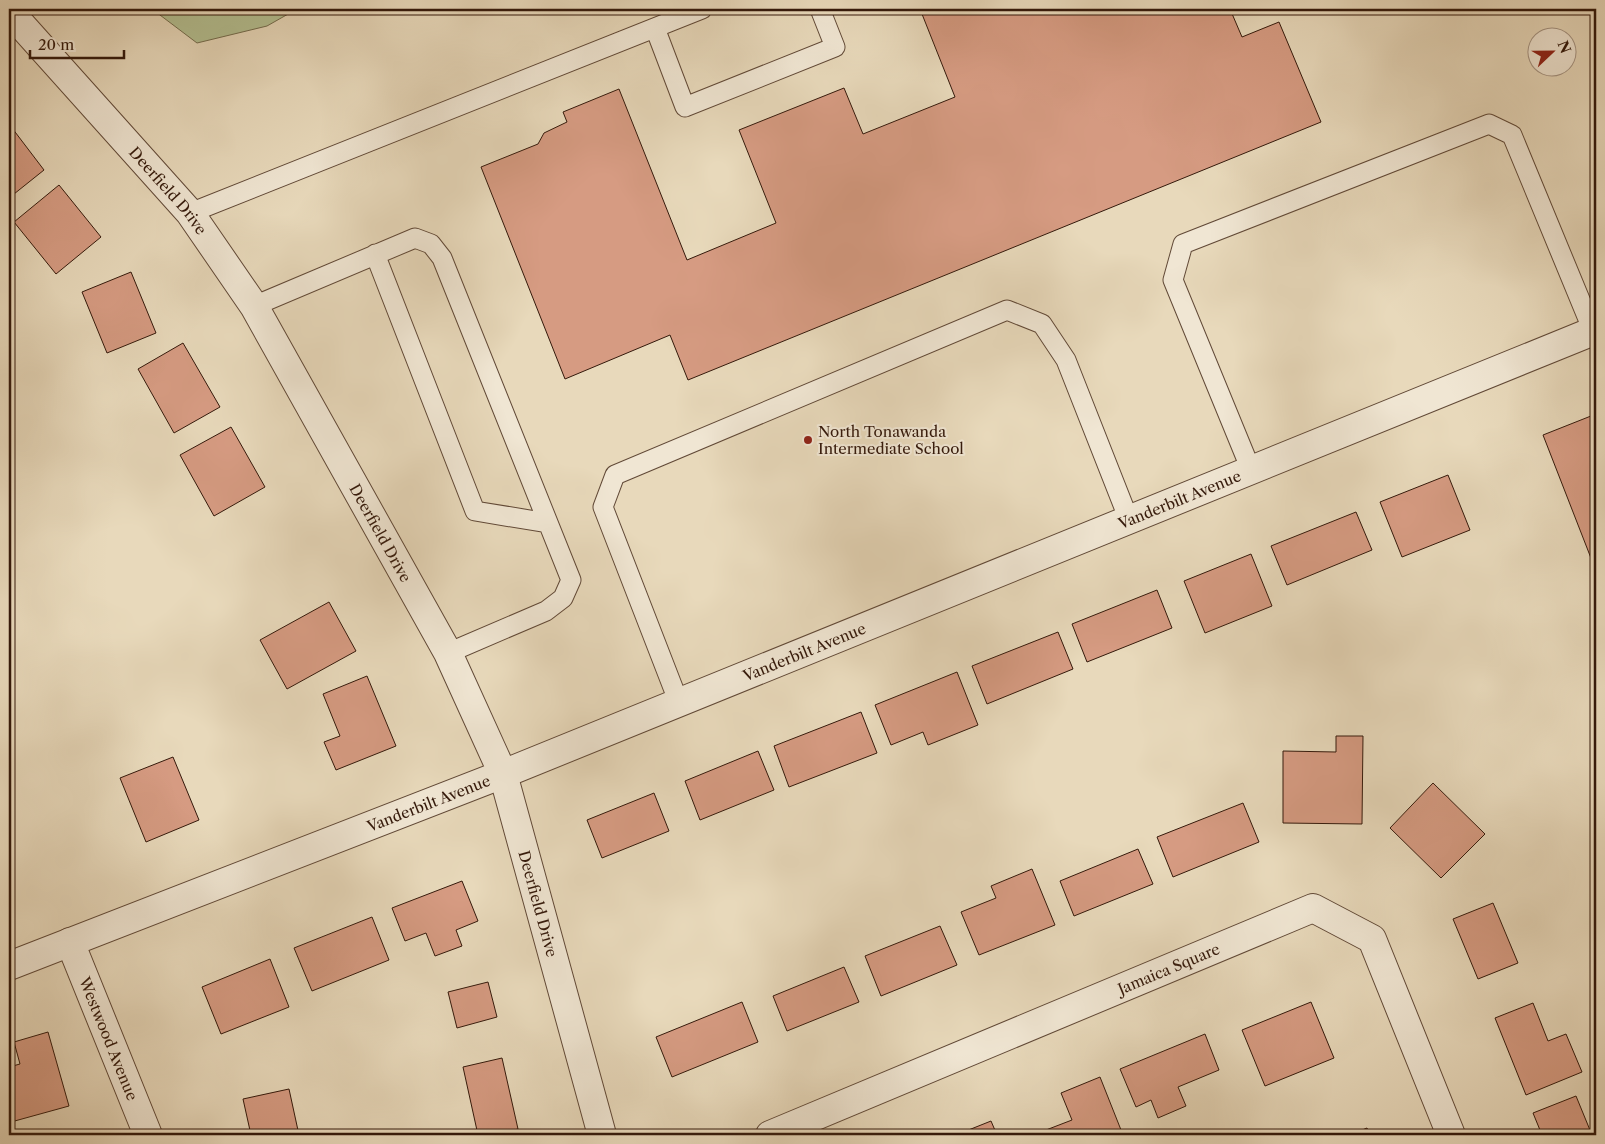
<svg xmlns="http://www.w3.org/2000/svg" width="1605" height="1144" font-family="'Libre Caslon Text',serif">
<rect width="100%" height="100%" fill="#e8d9bb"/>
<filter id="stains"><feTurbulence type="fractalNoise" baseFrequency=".004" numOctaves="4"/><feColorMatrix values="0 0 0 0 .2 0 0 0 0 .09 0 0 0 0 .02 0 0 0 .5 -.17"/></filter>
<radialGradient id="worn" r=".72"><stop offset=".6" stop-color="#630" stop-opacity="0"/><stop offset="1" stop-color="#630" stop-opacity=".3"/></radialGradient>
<path fill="#b4c092" stroke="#746c4e" d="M152,9H297L267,26L197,43Z"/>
<path fill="#d69b82" stroke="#34190b" d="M920,9H1230L1242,37L1279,22L1321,122L688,380L670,335L565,379L481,167L538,144L544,133L567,122L563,112L619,89L687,260L776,223L739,130L844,88L863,134L955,97Z
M9,124L44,170L9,198Z
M59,185L101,237L56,274L14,222Z
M131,272L156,333L107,353L82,292Z
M183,343L220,407L174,433L138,369Z
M1596,414V571L1543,435Z
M231,427L265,487L214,516L180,455Z
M1448,475L1470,530L1402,557L1380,502Z
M1356,512L1372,550L1287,585L1271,546Z
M1251,554L1272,606L1205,633L1184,581Z
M1157,590L1172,628L1087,662L1072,624Z
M329,602L356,651L287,689L260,640Z
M1058,632L1073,669L987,704L972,666Z
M957,672L978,725L928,745L923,732L891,745L875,705Z
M367,676L396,746L336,770L324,742L340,736L323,694Z
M861,712L877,753L789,787L774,746Z
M1336,736H1363L1362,824L1283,823V751L1336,752Z
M758,751L774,790L700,820L685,781Z
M173,757L199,820L146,842L120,778Z
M1433,783L1485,834L1441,878L1390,828Z
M654,793L669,831L602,858L587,820Z
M1243,803L1259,842L1173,877L1157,837Z
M1138,849L1153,884L1074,916L1060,881Z
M1032,869L1055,925L979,955L961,912L996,898L991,886Z
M462,881L478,921L456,930L462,946L435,956L426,933L405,941L392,908Z
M1493,903L1518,963L1478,979L1453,919Z
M372,917L389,960L312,991L294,948Z
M940,926L957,965L881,996L865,956Z
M270,959L289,1007L221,1034L202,987Z
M844,967L859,1002L787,1031L773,996Z
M488,982L497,1017L457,1028L448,992Z
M742,1002L758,1042L672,1077L656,1037Z
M1311,1002L1334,1058L1265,1086L1242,1030Z
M1533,1003L1548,1041L1566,1034L1582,1072L1526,1095L1495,1018Z
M48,1032L69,1106L11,1122L9,1067L20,1064L14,1042Z
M1205,1034L1219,1070L1178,1087L1186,1106L1158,1118L1151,1100L1136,1107L1120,1069Z
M502,1058L518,1129L492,1135H478L463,1067Z
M1100,1077L1123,1135H1033L1072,1120L1061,1093Z
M289,1089L299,1135H251L243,1099Z
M1576,1096L1592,1135H1542L1533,1113Z
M991,1121L997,1135H956Z
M1367,1128L1370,1135H1350Z"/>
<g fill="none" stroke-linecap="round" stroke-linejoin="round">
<defs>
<path id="service" d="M655,28L685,107L835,47L820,9
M190,213L702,9
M375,254L475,511L548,523
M254,306L415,238L431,244L442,258L571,580L563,598L546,611L448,653
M1251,470L1173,280L1183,244L1489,124L1512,135L1593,331
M679,703L603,507L615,475L1007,310L1042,324L1066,360L1129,520"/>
<g id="minor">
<path id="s1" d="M9,11L190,213L254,306L448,653L503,774L602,1135"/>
<path id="s2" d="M70,942L148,1135"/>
<path id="s3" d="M9,966L503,774L1596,330"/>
<path id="s4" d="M770,1135L1313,908L1372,939L1451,1135"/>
</g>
</defs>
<use href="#service" stroke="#614937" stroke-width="21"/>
<use href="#minor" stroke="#614937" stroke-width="30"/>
<use href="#service" stroke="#f0e6d3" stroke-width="19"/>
<use href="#minor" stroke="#f0e6d3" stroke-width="28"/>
</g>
<circle fill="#8f2418" stroke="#f0e6d3" stroke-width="2" cx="808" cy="440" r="5"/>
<g text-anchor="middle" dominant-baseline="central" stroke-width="4" stroke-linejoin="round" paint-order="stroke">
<g font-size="15" fill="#34190b" stroke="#f0e6d3">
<text stroke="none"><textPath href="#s1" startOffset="240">Deerfield Drive</textPath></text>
<text stroke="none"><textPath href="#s3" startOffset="1260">Vanderbilt Avenue</textPath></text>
<text stroke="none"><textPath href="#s1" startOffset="644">Deerfield Drive</textPath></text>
<text stroke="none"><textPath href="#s3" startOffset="855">Vanderbilt Avenue</textPath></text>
<text stroke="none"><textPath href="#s3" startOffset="450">Vanderbilt Avenue</textPath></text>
<text stroke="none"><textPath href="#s1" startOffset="1049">Deerfield Drive</textPath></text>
<text stroke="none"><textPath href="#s4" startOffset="432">Jamaica Square</textPath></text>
<text stroke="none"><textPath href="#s2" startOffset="104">Westwood Avenue</textPath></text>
</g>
<g font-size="15" fill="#34190b" stroke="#f0e6d3" text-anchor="start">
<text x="818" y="431">North Tonawanda<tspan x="818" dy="17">Intermediate School</tspan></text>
</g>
</g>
<rect width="1605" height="1144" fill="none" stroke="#e8d9bb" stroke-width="30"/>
<rect x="10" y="10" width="1585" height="1124" fill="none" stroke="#34190b" stroke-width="2.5"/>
<rect x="15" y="15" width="1575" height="1114" fill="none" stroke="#34190b"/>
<g transform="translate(1552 52) rotate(68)"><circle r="24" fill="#f0e6d3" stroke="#a59483"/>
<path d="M0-4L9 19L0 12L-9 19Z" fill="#8f2418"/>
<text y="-8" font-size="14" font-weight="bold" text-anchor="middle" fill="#34190b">N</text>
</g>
<path d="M30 50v8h94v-8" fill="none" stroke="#34190b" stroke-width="2.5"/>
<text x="38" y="50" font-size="15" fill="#34190b" stroke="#f0e6d3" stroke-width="4" paint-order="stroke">20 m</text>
<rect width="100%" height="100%" filter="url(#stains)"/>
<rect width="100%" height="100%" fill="url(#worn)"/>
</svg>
